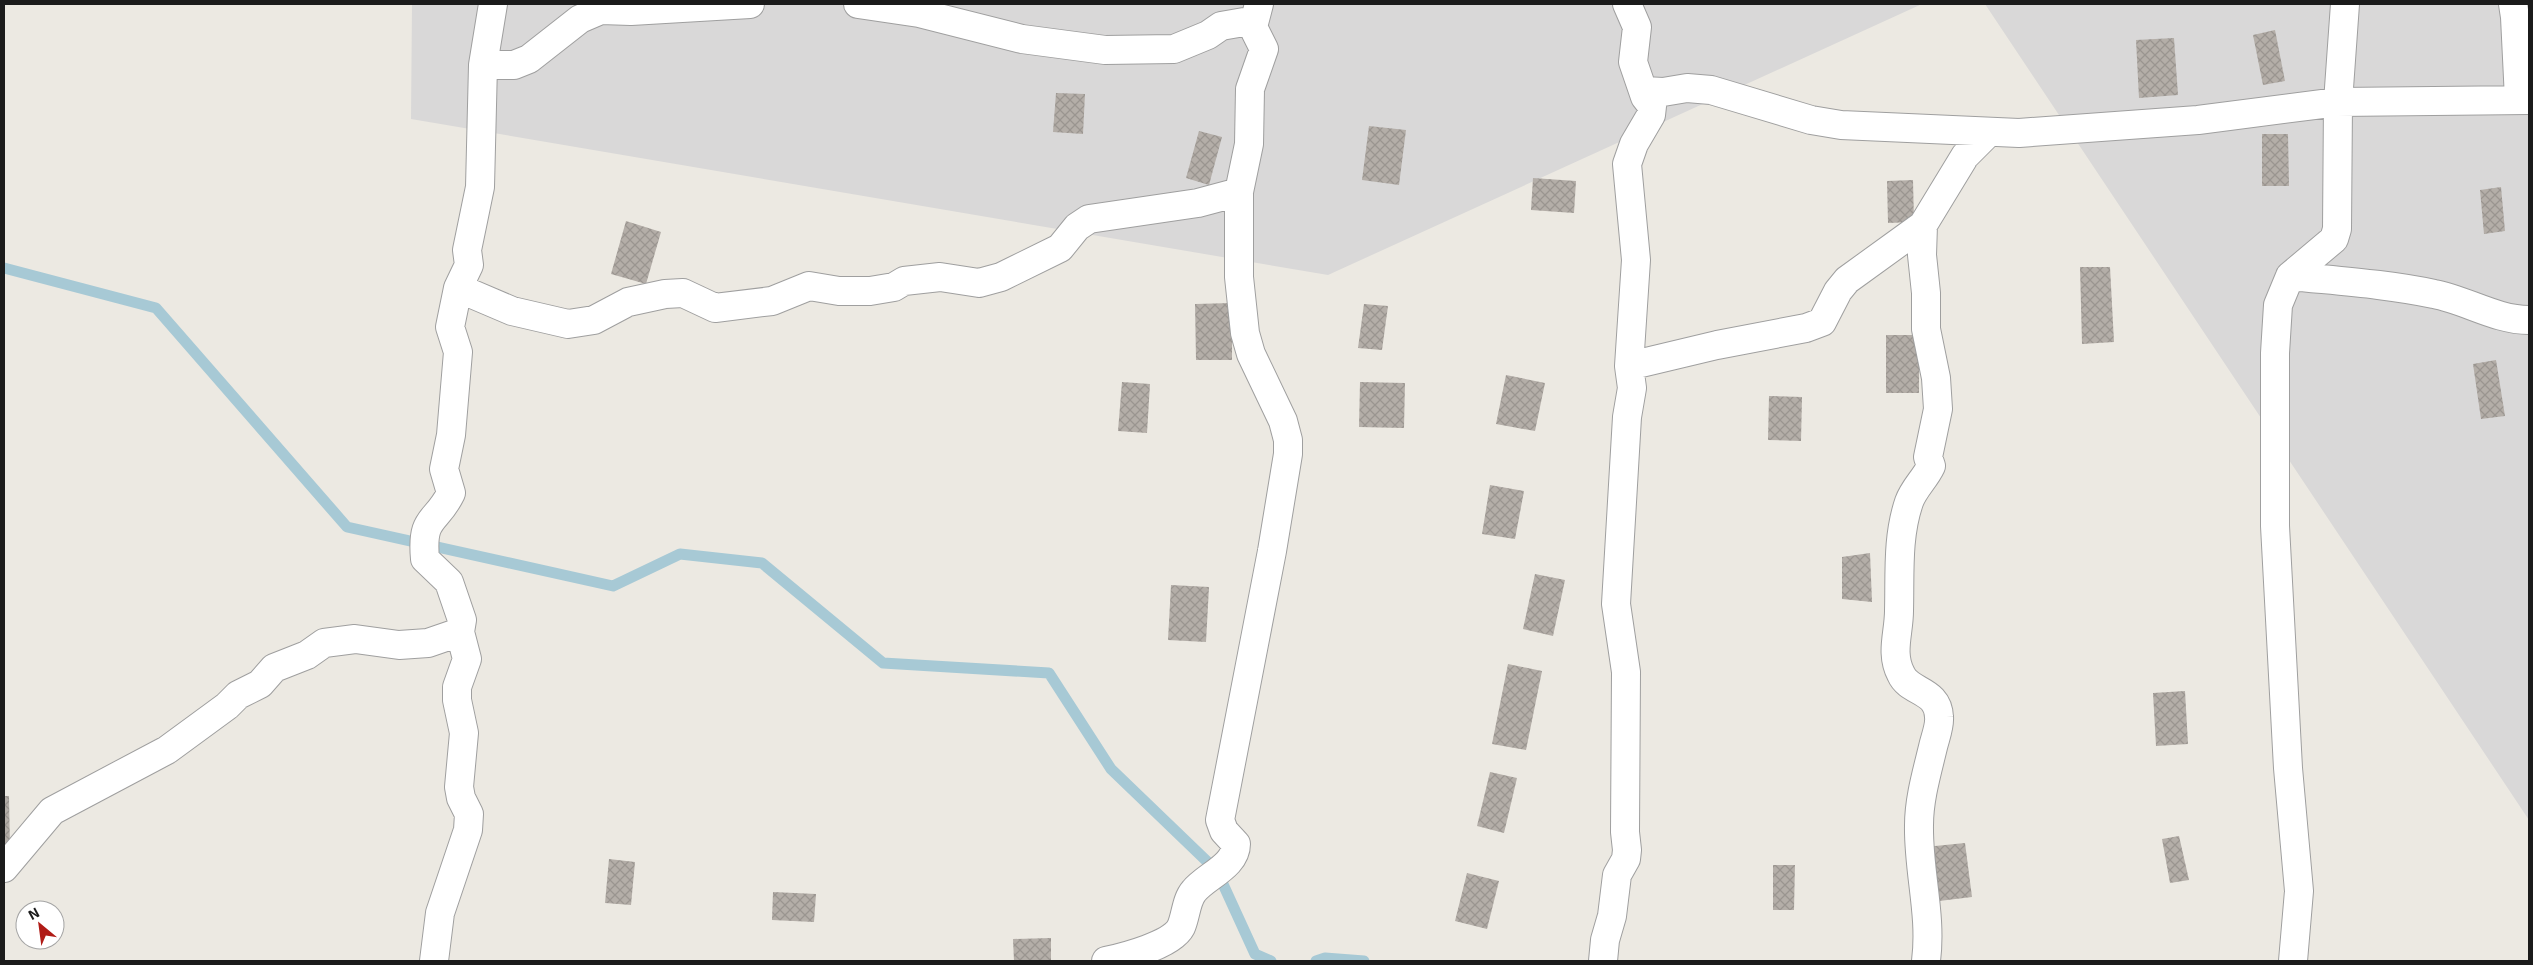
<svg xmlns="http://www.w3.org/2000/svg" width="2533" height="965" font-family="'Exo 2',sans-serif">
<defs>
<pattern id="building-cross-hatch" width="8" height="8" patternUnits="userSpaceOnUse" patternTransform="scale(1.25)"><rect width="8" height="8" fill="#b4aea8"/><path d="M0 0l8 8M0 8l8-8" fill="none" stroke="#9a9590"/></pattern>
</defs>
<rect width="100%" height="100%" fill="#ece9e2"/>
<path fill="#d9d8d8" d="M412,4H1922L1328,275L411,119Z
M1985,4H2529V820Z"/>
<g fill="none" stroke-linecap="round" stroke-linejoin="round">
<path stroke="#a7c9d5" stroke-width="11" d="M4,268L156,308L347,527L613,586L680,554L762,563L883,663L1049,673L1111,769L1217,871L1255,954L1271,961
M1316,961L1325,958L1364,961"/>
</g>
<path fill="url(#building-cross-hatch)" d="M2275,30L2285,81L2263,85L2253,35Z
M2174,38L2178,95L2139,98L2136,40Z
M1056,93L1085,94L1083,134L1053,132Z
M1369,126L1406,130L1399,185L1362,180Z
M1199,131L1222,137L1209,185L1186,178Z
M2262,134H2288L2289,186H2262Z
M1533,178L1576,181L1574,213L1531,210Z
M1913,180L1914,222L1888,223L1887,181Z
M2501,187L2505,231L2484,234L2480,190Z
M626,221L661,232L646,284L611,274Z
M2080,267H2110L2114,342L2082,344Z
M1232,303V360H1196L1195,304Z
M1364,304L1388,306L1382,350L1358,348Z
M1886,335H1919V393H1886Z
M2496,360L2505,416L2481,419L2473,364Z
M1506,375L1545,383L1535,431L1496,424Z
M1122,382L1150,384L1147,433L1118,431Z
M1360,382L1405,383L1404,428L1359,427Z
M1769,396L1802,397L1801,441L1768,440Z
M1490,485L1524,491L1515,539L1482,534Z
M1870,553L1872,602L1842,599V557Z
M1535,574L1565,580L1553,636L1523,629Z
M1171,585L1209,587L1206,642L1168,640Z
M1508,664L1542,671L1526,750L1492,744Z
M2185,691L2188,744L2156,746L2153,693Z
M1490,772L1517,778L1504,833L1477,826Z
M4,796H9L10,849H4Z
M2179,836L2189,880L2170,883L2162,839Z
M1965,843L1972,897L1931,902L1925,847Z
M609,859L635,862L631,905L605,903Z
M1773,865H1795L1794,910H1773Z
M1467,873L1499,881L1487,929L1455,921Z
M773,892L816,894L814,922L772,920Z
M1051,938V961H1014L1013,939Z"/>
<g fill="none" stroke-linecap="round" stroke-linejoin="round">
<defs>
<path id="minor" d="M493,4L483,65L480,187L467,250L469,265L458,288L512,311L568,324L594,320L628,302L665,294L683,293L715,308L772,301L809,286L839,291H870L894,287L904,281L940,277L979,283L1001,277L1060,248L1077,227L1089,219L1198,203L1239,192
M858,4L919,13L1022,39L1105,50L1174,49L1208,35L1221,26L1244,22L1253,27
M2513,4L2515,17L2519,99
M483,65H514L529,59L580,19L601,10L631,11L750,4
M1644,91L1663,92L1687,88L1711,90L1811,120L1841,125L2019,133L2198,120L2338,102L2529,100
M1923,225L1922,255L1926,293V329L1936,378L1938,409L1928,457L1931,466C1925,479 1914,488 1909,502C1897,537 1900,574 1899,611C1899,633 1890,653 1901,674C1909,693 1938,689 1939,717C1940,726 1935,738 1933,747C1927,772 1919,799 1919,825C1918,871 1932,915 1926,961
M2290,276C2338,281 2387,284 2434,294C2466,300 2496,320 2529,320
M1629,366L1717,345L1806,328L1822,322L1838,291L1847,280L1923,225L1965,156L1989,132
M4,868L52,811L167,750L227,706L238,695L260,684L274,668L307,655L324,643L355,639L399,645L428,643L460,632
M434,961L440,913L468,830L469,814L461,798L459,787L464,733L457,700V687L467,659L460,632L462,620L449,582L425,559C421,515 436,524 451,493L444,469L451,435L458,352L450,327L458,288
M1106,961C1124,957 1172,945 1181,927C1186,916 1186,900 1194,891C1206,876 1236,866 1236,844L1224,831L1220,820L1272,551L1288,454V440L1283,421L1251,354L1245,333L1239,277V192L1249,144L1250,89L1264,49L1253,27L1259,4
M1603,961L1605,940L1612,916L1617,875L1626,859L1627,850L1625,832L1626,672L1616,604L1627,417L1632,388L1629,366L1636,260L1627,164L1634,144L1651,115L1652,106L1645,97L1633,62L1637,27L1627,4
M2293,961L2299,891L2288,768L2275,526V353L2278,305L2290,276L2334,239L2337,229L2338,102L2345,4"/>
</defs>
<use href="#minor" stroke="#9f9f9f" stroke-width="30"/>
<use href="#minor" stroke="#fff" stroke-width="28"/>
</g>
<rect width="2533" height="965" fill="none" stroke="#1b1b1b" stroke-width="10"/>
<g transform="translate(40 925) rotate(331)"><circle r="24" fill="#ffffff" stroke="#a4a4a4"/>
<path d="M0-4L9 19L0 12L-9 19Z" fill="#b01b16"/>
<text y="-8" font-size="14" font-weight="bold" text-anchor="middle" fill="#1b1b1b">N</text>
</g>
</svg>
